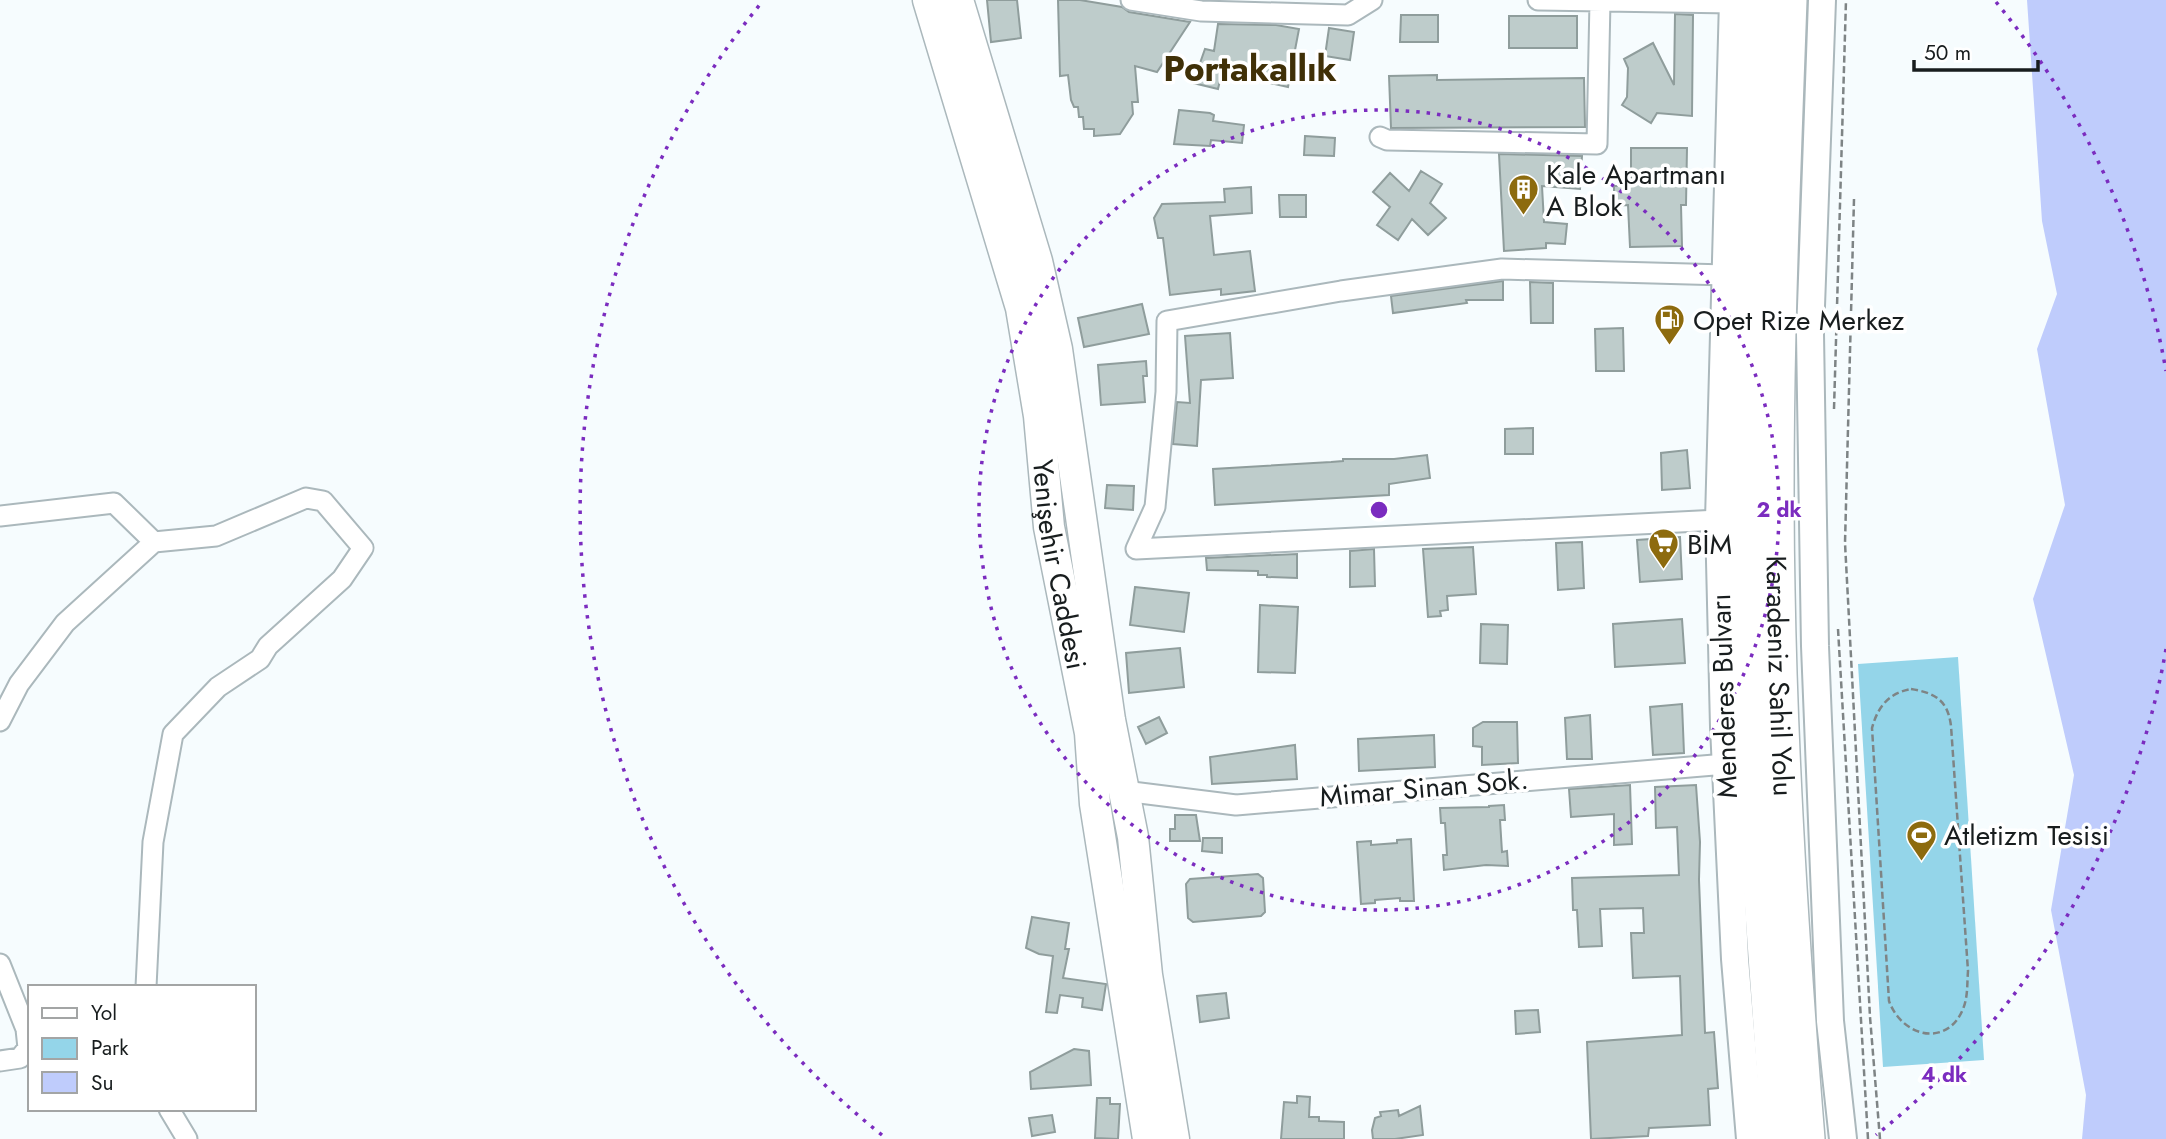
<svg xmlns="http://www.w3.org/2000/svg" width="2166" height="1139" font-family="Jost,sans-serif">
<rect width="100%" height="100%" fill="#f6fcfe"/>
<path fill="#94d5e9" d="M1958,657L1984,1060L1883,1067L1858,664Z"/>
<path fill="#bfccfc" d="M2027,0H2166V1139H2082L2086,1095L2051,910L2074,775L2033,599L2065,505L2037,349L2057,294L2042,221Z"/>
<path fill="#becccb" stroke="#8f9d9c" stroke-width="2" d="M987,0H1017L1021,38L991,42Z
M1058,0H1080L1122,7L1129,12L1190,22L1157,72L1135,66L1138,102H1132L1133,114L1120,134L1094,136V129H1084L1083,117H1079L1078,107H1074L1071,100L1068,75L1060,76Z
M1675,14L1693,15L1692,116L1657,113L1651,123L1622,105L1627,97L1628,68L1624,59L1653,43L1674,85Z
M1401,15H1438V42H1400Z
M1509,16H1577V48H1509Z
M1218,24L1276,25L1299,29L1288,87L1222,72L1218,89L1193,83L1205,49L1214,51Z
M1329,28L1354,32L1350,60L1325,56Z
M1437,75V80L1584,78L1585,127L1391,128L1389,76Z
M1179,110L1210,113L1214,115L1213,121L1244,125L1242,143L1211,140L1210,146L1174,144Z
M1305,136L1335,138L1334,156L1304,155Z
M1631,148H1687L1686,205H1681L1682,246L1630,247L1628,205L1614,206V186H1631Z
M1499,154L1582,156L1580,189L1542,186L1544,222L1567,224L1565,244L1546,243V248L1504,251Z
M1421,171L1442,184L1430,203L1446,218L1428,235L1412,219L1398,240L1377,225L1390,207L1373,192L1390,173L1409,191Z
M1251,187L1252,213L1210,216L1214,255L1250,251L1255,291L1221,295V289L1170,295L1163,238H1158L1154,218L1162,204L1225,202L1224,189Z
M1279,195H1306V217H1280Z
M1503,281V300H1466L1467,303L1393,313L1391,296Z
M1530,282L1553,283V323H1531Z
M1142,304L1149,334L1084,347L1078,318Z
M1623,328L1624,371H1596L1595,329Z
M1230,333L1233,378L1201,380L1197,446L1173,444L1177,402L1190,403L1185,336Z
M1146,361L1147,376H1143L1145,402L1101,405L1098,365Z
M1533,428V454H1505V429Z
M1687,450L1690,488L1662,490L1661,453Z
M1427,455L1430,478L1389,484V495L1215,505L1213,469L1331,462L1343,461V459H1394Z
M1107,485L1134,486L1133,510L1105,508Z
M1680,537L1682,579L1640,582L1637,540Z
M1582,542L1584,588L1558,590L1556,543Z
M1473,547L1476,594L1447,596L1448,610L1440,611L1441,616L1428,617L1423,549Z
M1374,549L1375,586L1350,587V551Z
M1297,554V578L1267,577V575H1258V571L1207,570L1206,558Z
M1135,587L1189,593L1184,632L1130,625Z
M1260,605L1298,607L1295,673L1258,672Z
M1682,619L1685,663L1615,667L1613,624Z
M1481,624L1508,625L1507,664L1480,663Z
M1180,648L1184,687L1129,693L1126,653Z
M1682,704L1684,753L1653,755L1650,707Z
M1590,715L1592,759H1567L1565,718Z
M1159,717L1167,733L1146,744L1138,727Z
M1483,722H1517L1518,763L1482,765V747L1473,746V728Z
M1434,735L1435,767L1359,771L1358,739Z
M1295,745L1297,779L1212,784L1210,757Z
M1630,785L1632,844L1614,845V814L1571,817L1569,789Z
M1696,785L1700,842L1699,880L1705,1033L1714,1032L1718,1088L1708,1089L1710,1125L1649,1128L1648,1136L1591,1139L1587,1042L1682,1035L1680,976L1633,978L1631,933H1644L1643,908L1600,909L1602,946L1579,947L1577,910H1573L1572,878L1679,875L1677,827L1656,828L1655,787Z
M1504,805L1505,820H1500L1502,852L1507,851L1508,866L1486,865L1444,870L1443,855H1447L1445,823H1441L1440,808L1489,807V806Z
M1175,815H1196L1200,841H1170V829H1175Z
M1203,838H1222V853L1202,851Z
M1411,839L1414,901H1400V898L1375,900V903L1361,904L1357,842L1371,841V845L1397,843V840Z
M1258,874L1263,878L1265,912L1261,916L1193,922L1188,918L1186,884L1190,879Z
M1032,917L1069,923L1065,949H1069L1063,978L1106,984L1102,1010L1082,1007L1083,998L1060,995L1057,1013L1046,1012L1053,956L1039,954L1026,948Z
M1226,993L1229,1018L1200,1022L1197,996Z
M1538,1010L1540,1032L1516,1034L1515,1011Z
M1074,1049L1089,1051L1091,1085L1031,1089L1030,1072Z
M1297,1096L1310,1097L1309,1117H1319V1121L1344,1122V1139H1281L1284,1102L1297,1103Z
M1097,1098H1110V1104H1120L1118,1139L1095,1138Z
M1420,1106L1423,1135L1395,1139H1373L1372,1130L1375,1118L1381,1116L1380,1112L1398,1110L1399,1116Z
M1052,1115L1055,1132L1032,1136L1029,1118Z"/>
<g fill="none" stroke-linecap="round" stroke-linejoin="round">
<defs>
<path id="street" d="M1131,0L1201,11L1348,15L1372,0
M1538,0L1733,3
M1380,137L1387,140L1597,144L1600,1
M0,516L114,503L154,542
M1719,520L1136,549L1155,507L1166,392L1167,321L1341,291L1502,269L1726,275
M0,721L19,684L65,623L154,542L216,536L306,498L323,501L363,548L342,579L268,646L260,659L218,687L173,734L153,842L146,987
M1124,791L1236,805L1726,764
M0,964L26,1029L28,1048L20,1058L0,1061
M169,1109L187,1139"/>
<path id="secondary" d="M1733,0L1719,520L1724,727L1735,959L1750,1139
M1822,0L1810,334L1815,646L1830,1021L1843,1139"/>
<g id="primary">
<path id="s1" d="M928,0L1021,308L1039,416L1049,527L1090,733L1095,804L1148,1139"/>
<path d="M958,0L1037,261L1057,349L1110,720L1133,837L1147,975L1174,1139"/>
</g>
<g id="highway">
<path d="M1757,0C1747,225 1743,451 1750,676C1755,830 1769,985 1779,1139"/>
<path id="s2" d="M1789,0C1782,196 1773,393 1777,590C1780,773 1792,956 1807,1139"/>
</g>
</defs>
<use href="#street" stroke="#abb8bc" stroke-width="23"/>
<use href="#secondary" stroke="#abb8bc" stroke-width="30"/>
<use href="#primary" stroke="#abb8bc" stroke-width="33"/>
<use href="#highway" stroke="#abb8bc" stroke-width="38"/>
<path stroke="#7e8485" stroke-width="2.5" stroke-dasharray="7 3.5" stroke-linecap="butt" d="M1854,199L1845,543L1870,1017L1880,1139
M1834,409L1846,0
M1838,629L1868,1139
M1911,689C1936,693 1948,701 1951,726L1968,971C1967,984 1968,997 1963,1009C1947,1048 1902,1037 1889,1001L1872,728C1878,706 1889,693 1911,689Z"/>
<use href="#street" stroke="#fff" stroke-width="19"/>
<use href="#secondary" stroke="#fff" stroke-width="26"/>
<use href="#primary" stroke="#fff" stroke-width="30"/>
<use href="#highway" stroke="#fff" stroke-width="35"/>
</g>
<g fill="none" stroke="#7b2cbf" stroke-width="3.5" stroke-dasharray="3.5 7">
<circle cx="1379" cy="510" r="400"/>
<path d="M2166 649A799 799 0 0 1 1876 1135M882 1135A799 799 0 0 1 762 2M1996 2A799 799 0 0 1 2166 371"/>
</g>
<defs>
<symbol id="building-pin" viewBox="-11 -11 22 30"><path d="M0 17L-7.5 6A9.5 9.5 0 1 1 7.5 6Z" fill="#8d6b0e" stroke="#fff"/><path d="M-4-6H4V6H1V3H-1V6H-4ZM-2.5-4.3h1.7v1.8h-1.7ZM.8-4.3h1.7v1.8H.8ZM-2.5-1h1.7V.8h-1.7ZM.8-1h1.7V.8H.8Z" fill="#fff"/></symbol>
<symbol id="fuel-pin" viewBox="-11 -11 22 30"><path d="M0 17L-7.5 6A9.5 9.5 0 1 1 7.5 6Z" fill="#8d6b0e" stroke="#fff"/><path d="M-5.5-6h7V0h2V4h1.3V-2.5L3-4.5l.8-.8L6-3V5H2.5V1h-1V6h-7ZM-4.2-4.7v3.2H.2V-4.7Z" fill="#fff"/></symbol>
<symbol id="supermarket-pin" viewBox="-11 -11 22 30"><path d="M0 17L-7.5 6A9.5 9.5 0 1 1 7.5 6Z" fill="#8d6b0e" stroke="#fff"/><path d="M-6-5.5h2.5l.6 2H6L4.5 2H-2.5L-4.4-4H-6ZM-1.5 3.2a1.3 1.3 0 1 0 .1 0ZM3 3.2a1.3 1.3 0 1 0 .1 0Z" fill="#fff"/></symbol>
<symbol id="stadium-pin" viewBox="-11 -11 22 30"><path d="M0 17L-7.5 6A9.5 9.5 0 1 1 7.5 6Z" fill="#8d6b0e" stroke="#fff"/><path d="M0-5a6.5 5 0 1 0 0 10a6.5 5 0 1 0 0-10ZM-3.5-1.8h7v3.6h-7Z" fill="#fff"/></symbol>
</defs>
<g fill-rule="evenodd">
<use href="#building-pin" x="1506" y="172" width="35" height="47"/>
<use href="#fuel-pin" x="1652" y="302" width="35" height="47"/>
<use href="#supermarket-pin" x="1646" y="526" width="35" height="47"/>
<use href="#stadium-pin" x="1904" y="818" width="35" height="47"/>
</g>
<g text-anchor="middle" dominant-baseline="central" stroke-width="7" stroke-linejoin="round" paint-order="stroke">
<g font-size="28" fill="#181d1e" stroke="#fff" text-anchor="start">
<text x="1546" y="174">Kale Apartmanı<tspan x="1546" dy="32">A Blok</tspan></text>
<text x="1693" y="320">Opet Rize Merkez</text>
<text x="1687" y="544">BİM</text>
<text x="1944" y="835">Atletizm Tesisi</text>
</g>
<g font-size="28" fill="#181d1e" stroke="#fff">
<text stroke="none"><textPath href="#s1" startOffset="581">Yenişehir Caddesi</textPath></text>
<text stroke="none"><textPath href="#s2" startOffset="676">Karadeniz Sahil Yolu</textPath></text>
<text transform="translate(1724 696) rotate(-92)">Menderes Bulvarı</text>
<text transform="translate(1424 788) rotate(-5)">Mimar Sinan Sok.</text>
</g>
<g font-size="35" font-weight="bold" fill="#403007" stroke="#fff">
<text x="1250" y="69">Portakallık</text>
</g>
</g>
<circle cx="1379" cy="510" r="10" fill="#7b2cbf" stroke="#fff" stroke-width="3.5"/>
<g font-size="21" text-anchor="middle" font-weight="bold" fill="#7b2cbf" stroke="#fff" stroke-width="7" stroke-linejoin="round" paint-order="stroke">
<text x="1779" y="517">2 dk</text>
<text x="1944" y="1082">4 dk</text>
</g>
<rect x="28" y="985" width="228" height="126" fill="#ffffff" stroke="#a3a5a5" stroke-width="2"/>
<rect x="42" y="1008" width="35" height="10" fill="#ffffff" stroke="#a3a5a5" stroke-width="2"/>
<text x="91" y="1020" font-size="21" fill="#181d1e">Yol</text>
<rect x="42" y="1038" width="35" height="21" fill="#94d5e9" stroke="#a3a5a5" stroke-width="2"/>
<text x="91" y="1055" font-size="21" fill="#181d1e">Park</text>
<rect x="42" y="1072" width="35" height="21" fill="#bfccfc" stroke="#a3a5a5" stroke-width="2"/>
<text x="91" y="1090" font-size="21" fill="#181d1e">Su</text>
<path d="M1914 60v10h124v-10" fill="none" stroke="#181d1e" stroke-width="3.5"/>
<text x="1924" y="60" font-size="21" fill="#181d1e" stroke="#ffffff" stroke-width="5" paint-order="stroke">50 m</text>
</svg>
